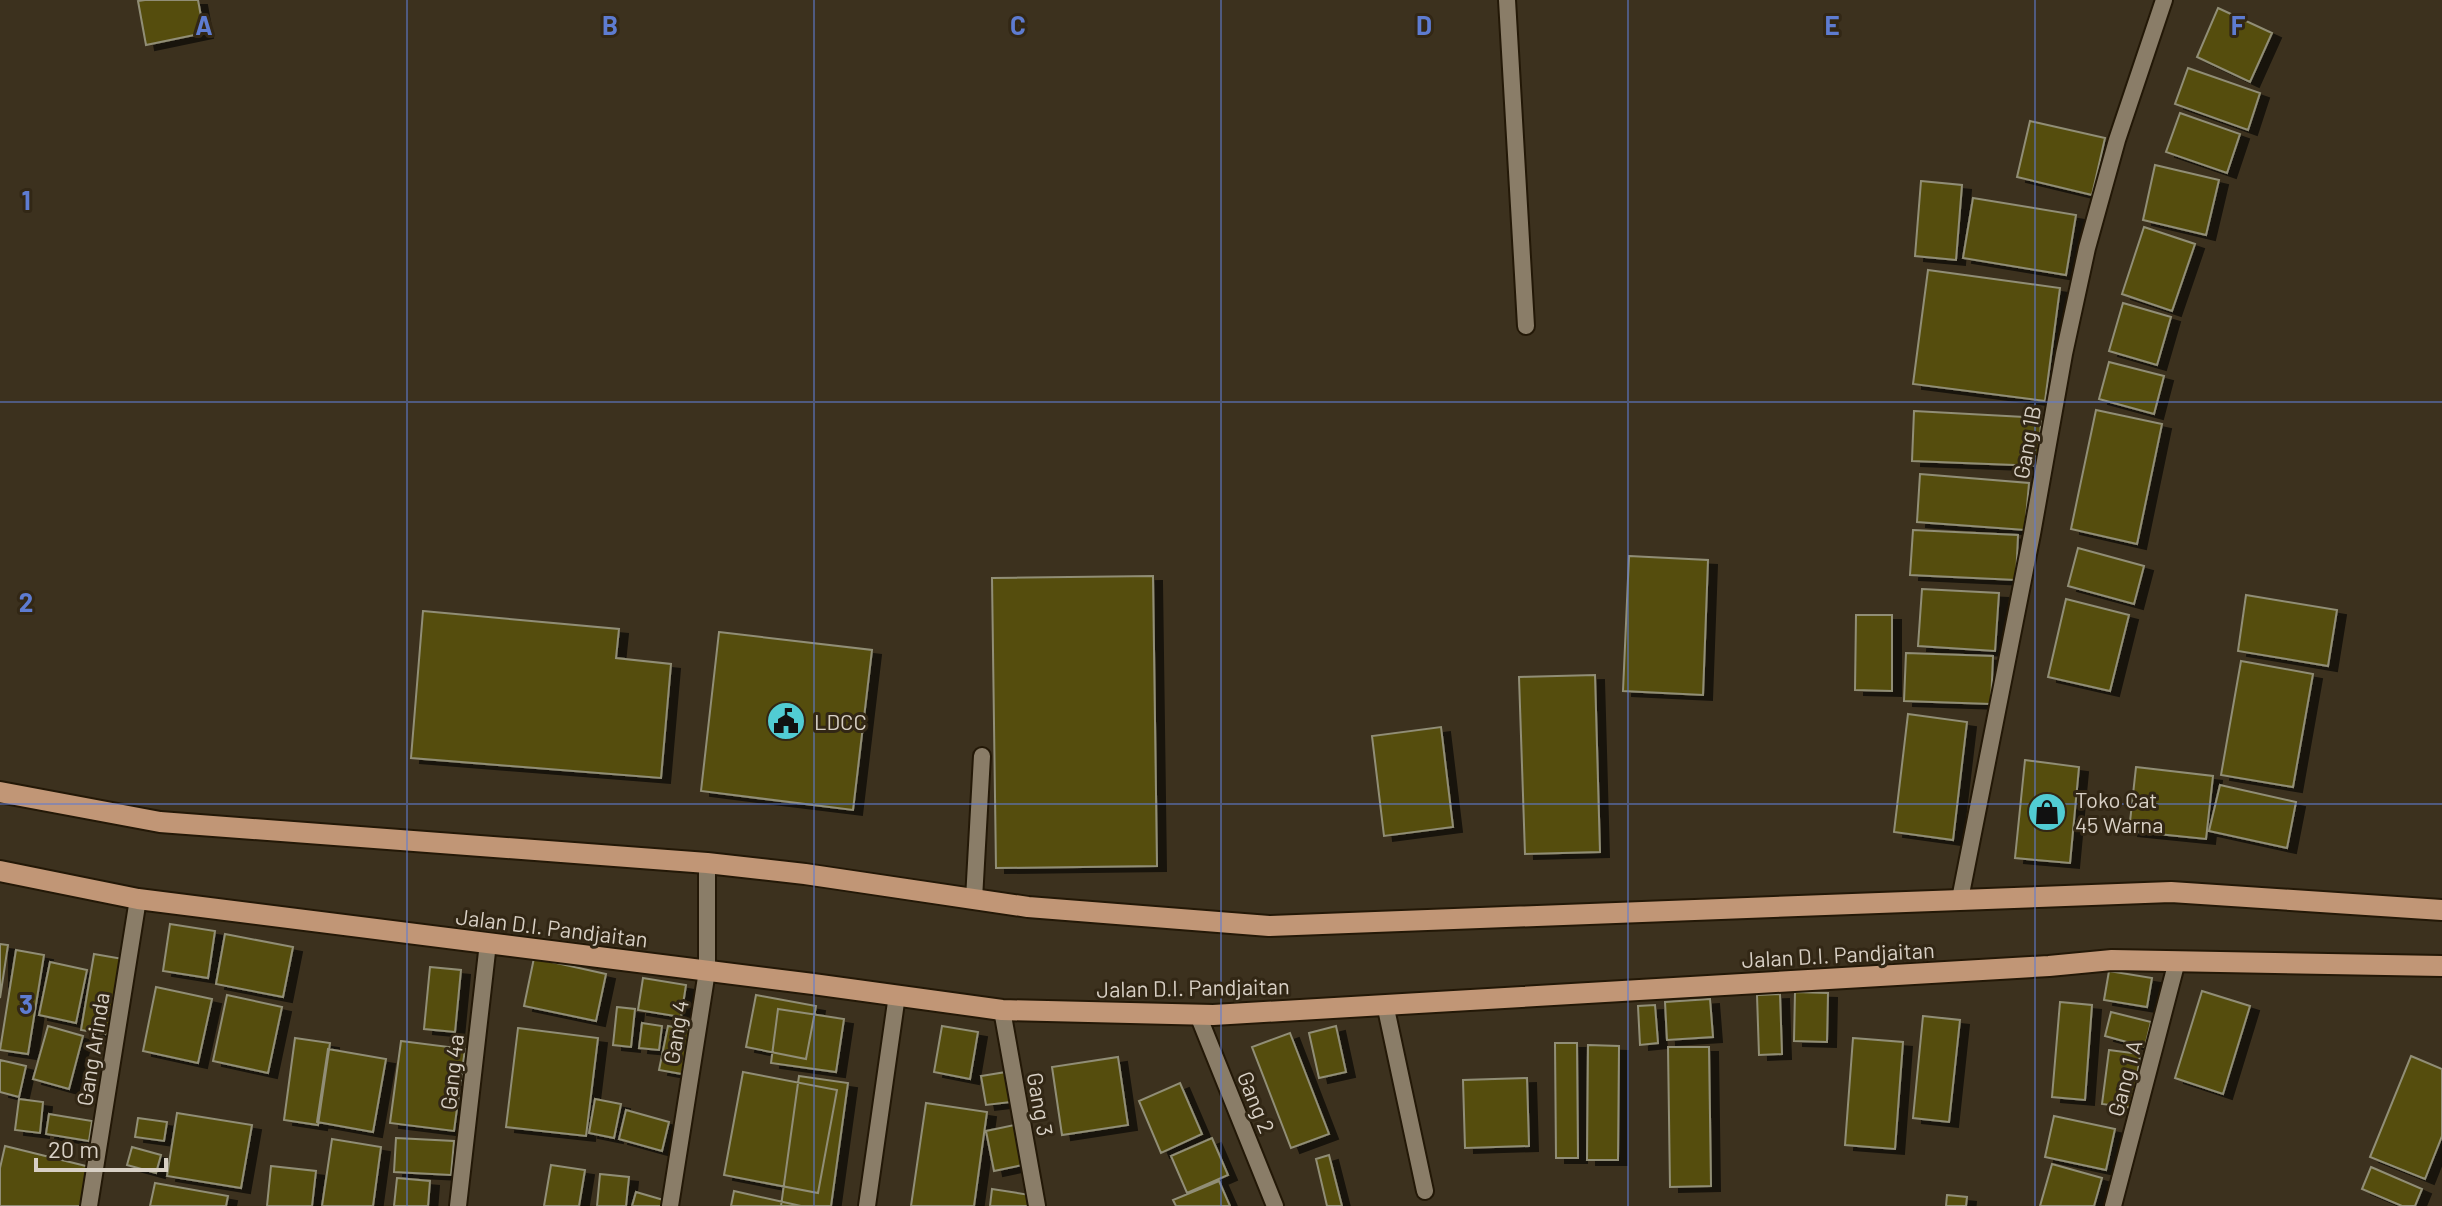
<svg xmlns="http://www.w3.org/2000/svg" width="2442" height="1206" font-family="Barlow,sans-serif">
<defs>
<filter id="shadow"><feDropShadow dx="9" dy="5" stdDeviation="0" flood-color="#0009"/></filter>
</defs>
<rect width="100%" height="100%" fill="#3c311e"/>
<path fill="#554d0f" stroke="#918e76" stroke-width="2" filter="url(#shadow)" d="M145,0H198L204,33L146,45L138,1Z
M2218,8L2272,33L2250,82L2197,57Z
M2188,68L2260,93L2248,130L2175,104Z
M2180,113L2240,134L2227,173L2166,152Z
M2030,121L2105,138L2092,195L2017,177Z
M2155,165L2219,180L2206,235L2143,220Z
M1921,181L1962,185L1956,260L1915,256Z
M1973,198L2076,215L2066,275L1963,258Z
M2144,227L2195,244L2172,311L2122,294Z
M1928,270L2060,288L2045,401L1913,384Z
M2123,303L2171,317L2157,365L2109,351Z
M2109,362L2164,376L2154,414L2099,399Z
M2096,410L2162,424L2137,544L2071,529Z
M1914,411L2041,418L2039,466L1912,461Z
M1920,474L2029,483L2025,530L1917,522Z
M1913,530L2018,535L2016,580L1910,575Z
M2078,548L2144,566L2134,604L2068,586Z
M1629,556L1708,560L1703,695L1623,691Z
M1153,576L1157,866L996,868L992,578Z
M1922,589L1999,593L1995,651L1918,646Z
M2246,595L2337,610L2328,666L2238,651Z
M2066,599L2129,615L2110,691L2048,677Z
M423,611L619,629L616,658L671,664L661,778L411,758Z
M1856,615H1892V691L1855,690Z
M719,632L872,650L853,810L701,791Z
M1906,653L1993,656L1991,704L1904,701Z
M2241,661L2313,674L2293,787L2221,775Z
M1595,675L1600,852L1525,854L1519,677Z
M1908,714L1967,722L1953,840L1894,832Z
M1441,727L1453,827L1384,836L1372,736Z
M2025,760L2079,767L2070,863L2015,858Z
M2136,767L2213,776L2206,839L2129,831Z
M2220,785L2296,802L2287,848L2209,831Z
M170,924L215,931L208,978L163,971Z
M225,934L293,947L283,997L216,984Z
M0,944L8,945L0,998Z
M16,950L44,955L28,1054L0,1050Z
M94,954L123,959L111,1035L81,1030Z
M534,958L606,974L596,1021L524,1006Z
M50,962L87,970L76,1023L39,1015Z
M430,967L461,970L455,1032L424,1029Z
M2109,971L2152,978L2147,1007L2104,1000Z
M643,978L686,985L681,1017L638,1010Z
M156,987L212,999L198,1063L143,1051Z
M2202,991L2250,1006L2223,1094L2175,1078Z
M1795,992L1828,993L1827,1042L1794,1041Z
M1780,994L1782,1054L1759,1055L1757,995Z
M227,995L282,1007L268,1073L213,1061Z
M756,995L816,1006L806,1059L746,1047Z
M1710,999L1713,1037L1667,1040L1665,1002Z
M2060,1002L2092,1005L2085,1100L2052,1097Z
M1655,1005L1658,1043L1640,1045L1638,1006Z
M617,1007L635,1009L631,1047L613,1045Z
M778,1009L844,1019L836,1072L771,1063Z
M2111,1012L2151,1022L2145,1047L2105,1036Z
M1923,1016L1960,1020L1949,1122L1913,1118Z
M642,1023L662,1026L659,1050L639,1048Z
M48,1026L83,1036L69,1089L33,1079Z
M668,1026L690,1030L682,1074L659,1070Z
M942,1026L978,1032L970,1079L934,1072Z
M1336,1026L1346,1072L1319,1078L1309,1033Z
M518,1028L598,1038L586,1136L506,1127Z
M1290,1033L1329,1134L1291,1148L1252,1047Z
M295,1038L330,1043L318,1125L284,1120Z
M1853,1038L1903,1042L1895,1149L1845,1145Z
M401,1041L465,1049L454,1131L390,1123Z
M1555,1043H1577L1578,1158H1556Z
M1588,1045L1619,1046L1618,1160H1587Z
M1668,1047H1709L1711,1186L1670,1187Z
M328,1049L386,1059L373,1132L317,1122Z
M2109,1050L2140,1054L2133,1108L2102,1104Z
M2411,1056L2442,1069V1136L2425,1179L2370,1157Z
M1118,1057L1128,1125L1062,1135L1052,1067Z
M0,1060L26,1066L19,1097L0,1092Z
M743,1072L837,1090L818,1193L724,1175Z
M1006,1072L1011,1102L986,1105L981,1076Z
M799,1076L848,1083L831,1206H781Z
M1527,1078L1529,1146L1465,1148L1463,1080Z
M1180,1083L1202,1134L1161,1153L1139,1101Z
M19,1099L43,1102L40,1133L15,1130Z
M595,1099L621,1104L614,1138L589,1133Z
M926,1103L987,1112L974,1206H911Z
M626,1110L669,1122L662,1151L619,1139Z
M177,1113L252,1125L241,1188L167,1176Z
M49,1114L92,1121L89,1141L46,1134Z
M2054,1116L2115,1129L2106,1170L2045,1157Z
M138,1118L167,1122L164,1141L135,1137Z
M1019,1124L1027,1164L994,1171L986,1131Z
M396,1138L454,1141L451,1175L394,1172Z
M1212,1138L1228,1175L1187,1193L1171,1156Z
M332,1139L381,1147L373,1206H322Z
M5,1146L90,1167L80,1206H0V1168Z
M132,1147L161,1155L156,1173L127,1165Z
M1329,1155L1342,1206H1327L1316,1159Z
M2052,1164L2102,1178L2094,1206H2040Z
M551,1165L585,1170L579,1206H544Z
M271,1166L316,1171L312,1206H267Z
M2371,1167L2422,1189L2415,1206H2402L2362,1189Z
M600,1174L629,1177L626,1206H597Z
M397,1178L430,1181L428,1206H394Z
M1219,1181L1230,1206H1176L1173,1200Z
M155,1183L228,1196L226,1206H150Z
M992,1189L1030,1195L1028,1206H990Z
M734,1191L801,1206H731Z
M636,1192L667,1201L666,1206H632Z
M1947,1195L1967,1197L1966,1206H1946Z"/>
<g fill="none" stroke-linecap="round" stroke-linejoin="round">
<defs>
<path id="service" d="M1507,0L1526,326
M974,899L982,756
M1385,1004L1425,1191
M867,1206L897,995"/>
<path id="minor" d="M1960,899L2032,534L2064,354L2087,248L2117,140L2164,0
M1002,1010L1037,1206
M1198,1015L1275,1206
M89,1206L138,899
M458,1206L488,943
M670,1206L707,971V863
M2113,1206L2177,961"/>
<path id="primary" d="M0,792L160,822L707,863L805,874L1028,907L1269,926L2171,892L2442,910
M0,871L138,899L813,984L1002,1010L1213,1015L2049,966L2112,960L2442,966"/>
</defs>
<use href="#service" stroke="#231807" stroke-width="20"/>
<use href="#minor" stroke="#231807" stroke-width="20"/>
<use href="#primary" stroke="#231807" stroke-width="24"/>
<use href="#service" stroke="#8a7d68" stroke-width="16"/>
<use href="#minor" stroke="#8a7d68" stroke-width="16"/>
<use href="#primary" stroke="#c19676" stroke-width="20"/>
</g>
<path fill="none" stroke="#5e7cd1" stroke-width="2" stroke-opacity="0.55" d="M407,0V1206M814,0V1206M1221,0V1206M1628,0V1206M2035,0V1206M0,402H2442M0,804H2442"/>
<defs>
<symbol id="civic-disc" viewBox="-11 -11 22 22"><circle r="9.5" fill="#51ccd3" stroke="#322715"/><path d="M-.6-6.5H3V-4.5H.6V-3L4-1V1h2V6H-6V1h2V-1L-.6-3ZM-1.2 2.5V6h2.4V2.5Z" fill="#111"/></symbol>
<symbol id="shop-disc" viewBox="-11 -11 22 22"><circle r="9.5" fill="#51ccd3" stroke="#322715"/><path d="M-5-2.5h2.3a2.7 3.5 0 0 1 5.4 0H5L5.5 6h-11ZM-1.5-2.5h3a1.5 2.3 0 0 0-3 0Z" fill="#111"/></symbol>
</defs>
<g fill-rule="evenodd">
<use href="#civic-disc" x="764" y="699" width="44" height="44"/>
<use href="#shop-disc" x="2025" y="790" width="44" height="44"/>
</g>
<g text-anchor="middle" dominant-baseline="central" stroke-width="6" stroke-linejoin="round" paint-order="stroke">
<g font-size="22" fill="#d8d0c5" stroke="#322715">
<text transform="translate(2026 442) rotate(-80)">Gang 1B</text>
<text transform="translate(552 927) rotate(7)">Jalan D.I. Pandjaitan</text>
<text transform="translate(1838 954) rotate(-3)">Jalan D.I. Pandjaitan</text>
<text transform="translate(1193 987) rotate(-1)">Jalan D.I. Pandjaitan</text>
<text transform="translate(675 1032) rotate(-81)">Gang 4</text>
<text transform="translate(92 1049) rotate(-81)">Gang Arinda</text>
<text transform="translate(451 1072) rotate(-84)">Gang 4a</text>
<text transform="translate(2124 1078) rotate(-75)">Gang 1 A</text>
<text transform="translate(1257 1102) rotate(68)">Gang 2</text>
<text transform="translate(1041 1104) rotate(80)">Gang 3</text>
</g>
<g font-size="22" fill="#d8d0c5" stroke="#322715" text-anchor="start">
<text x="814" y="721">LDCC</text>
<text x="2075" y="799">Toko Cat<tspan x="2075" dy="25">45 Warna</tspan></text>
</g>
</g>
<g font-size="26" text-anchor="middle" font-weight="bold" fill="#5e7cd1" stroke="#322715" stroke-width="6" stroke-linejoin="round" paint-order="stroke">
<text x="204" y="35">A</text>
<text x="610" y="35">B</text>
<text x="1018" y="35">C</text>
<text x="1424" y="35">D</text>
<text x="1832" y="35">E</text>
<text x="2238" y="35">F</text>
<text x="26" y="210">1</text>
<text x="26" y="612">2</text>
<text x="26" y="1014">3</text>
</g>
<path d="M36 1158v12h130v-12" fill="none" stroke="#d8d0c5" stroke-width="4"/>
<text x="48" y="1158" font-size="24" fill="#d8d0c5" stroke="#322715" stroke-width="6" paint-order="stroke">20 m</text>
</svg>
